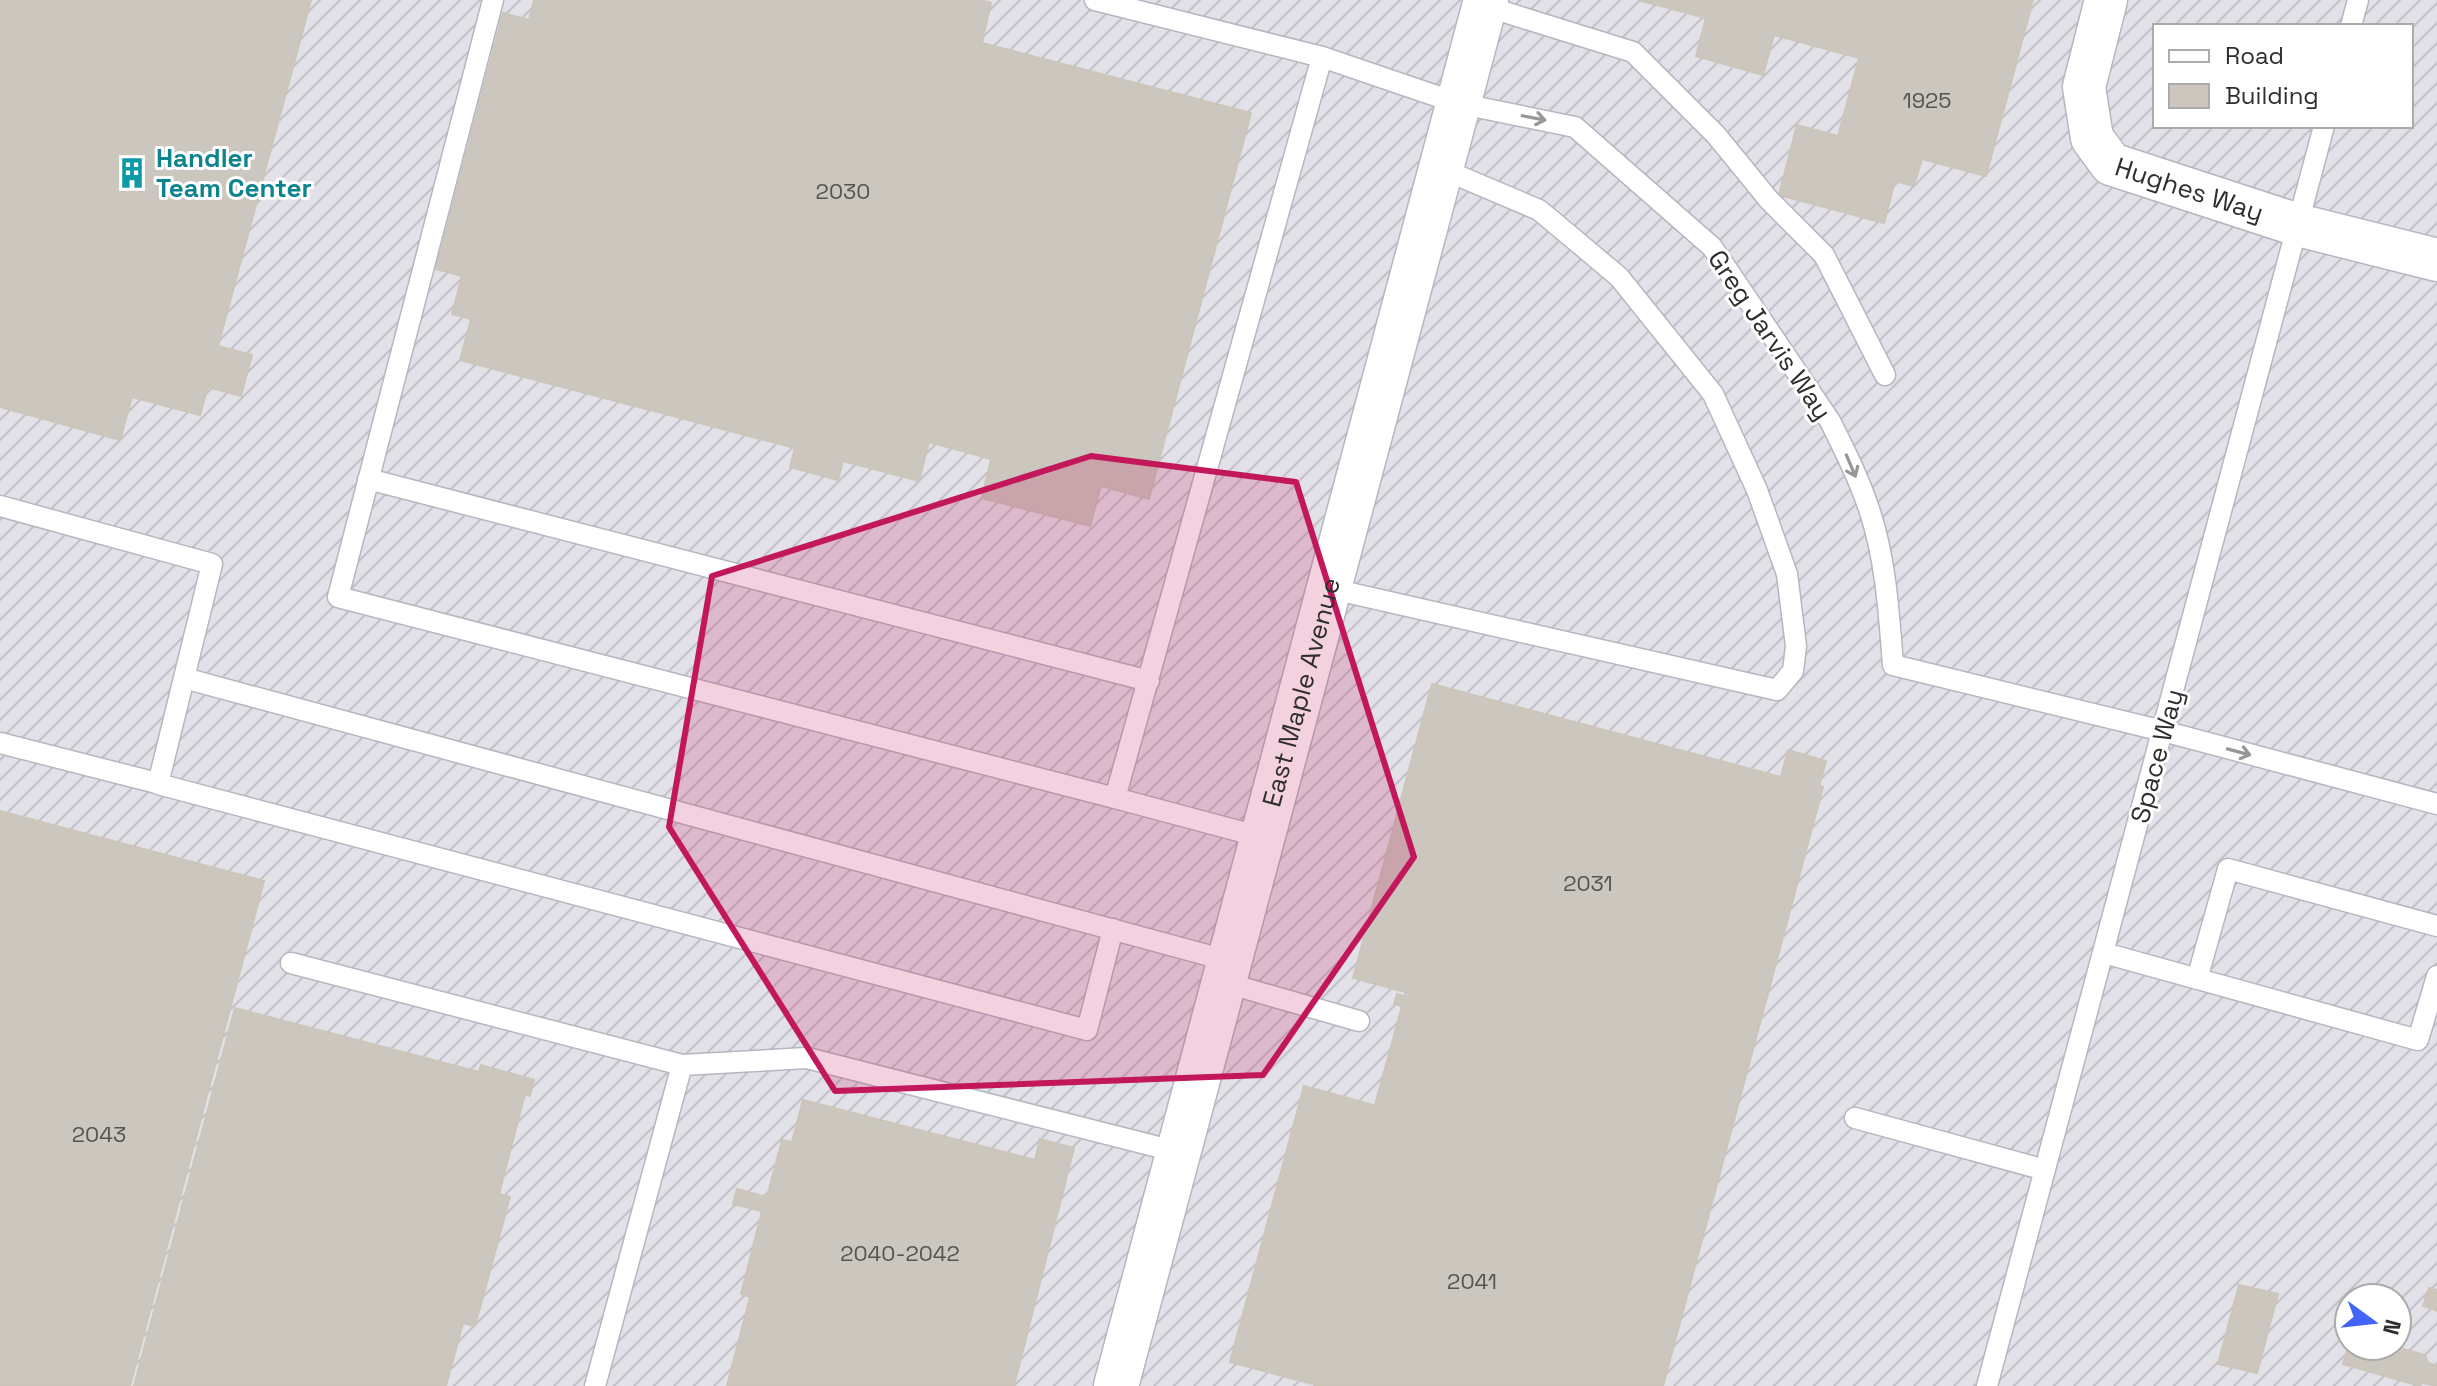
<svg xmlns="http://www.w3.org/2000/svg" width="2437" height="1386" font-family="'Space Grotesk',sans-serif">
<defs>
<pattern id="industrial-furrows" width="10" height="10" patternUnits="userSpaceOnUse" patternTransform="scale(2)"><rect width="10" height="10" fill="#e3e1e8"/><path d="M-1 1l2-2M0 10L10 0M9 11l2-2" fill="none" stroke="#c3c1c7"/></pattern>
</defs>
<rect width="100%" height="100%" fill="#efe9e1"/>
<path fill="url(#industrial-furrows)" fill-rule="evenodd" d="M0,0H2437V1386H0ZM2155,26H2411V126H2155ZM2349,1298H2397V1346H2349Z"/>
<path fill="#cbc7bf" stroke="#cbc5ba" stroke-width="2" d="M0,0H311L218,346L252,355L241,396L208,387L200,415L132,397L120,440L0,407Z
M534,0H980L991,3L982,43L1251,113L1149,499L1101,486L1090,526L982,498L991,459L929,442L919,481L843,461L838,480L790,467L795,448L460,360L471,319L452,314L462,276L436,269L503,13L529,20Z
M1638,0H2033L1986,176L1922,159L1914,186L1895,181L1884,223L1779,195L1797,125L1838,136L1859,58L1774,35L1763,75L1696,56L1706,18Z
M1432,684L1781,777L1788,750L1826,761L1819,786L1823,787L1713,1199L1375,1105L1402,1006L1394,1004L1397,994L1408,997L1409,993L1353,978Z
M0,811L264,881L130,1386H0Z
M235,1008L479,1072L481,1065L534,1080L530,1096L525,1094L499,1194L510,1197L475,1326L463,1323L446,1386H134Z
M1304,1086L1713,1199L1663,1386H1320L1230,1362Z
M803,1100L1035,1160L1040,1139L1074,1148L1014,1386H727L750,1297L741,1294L762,1211L733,1204L737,1189L767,1197L782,1140L792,1142Z
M2239,1285L2278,1294L2257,1373L2218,1364Z
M2429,1288L2437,1290V1311L2423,1306Z
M2349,1345L2392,1346L2425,1355L2428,1363L2437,1366V1386L2422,1383L2420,1386L2343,1364Z"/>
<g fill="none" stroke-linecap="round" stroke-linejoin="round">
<defs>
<path id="lane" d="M493,0L338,597L1115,798L1322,57L1457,103L1575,127L1712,247L1830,421C1845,451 1860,481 1870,512C1886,561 1889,614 1893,665L2163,731L2437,804
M1095,0L1322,57
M1485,6L1633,52L1716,135L1769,200L1824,255L1885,375
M2351,26L2358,0
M368,479L1149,681
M0,506L212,564L184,678L1229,961
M1328,588L1777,690L1793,671L1796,646L1787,574L1757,490L1713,394L1619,277L1569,235L1539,210L1440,168
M184,678L158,784L1087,1030L1113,929
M0,743L157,783
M1115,798L1261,837
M2104,953L2418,1040L2437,976
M291,963L682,1065
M2197,979L2228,869L2437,926
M1223,982L1359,1021
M1855,1118L2045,1170
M595,1386L682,1065L807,1058L1178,1152
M1987,1386L2324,126"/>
<g id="street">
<path id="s1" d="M2106,0L2084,87L2092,138L2111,164L2298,225L2437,260"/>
</g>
<g id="secondary">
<path id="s2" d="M1116,1386L1486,0"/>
</g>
</defs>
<use href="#lane" stroke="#b4b7c1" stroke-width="23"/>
<use href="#street" stroke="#b4b7c1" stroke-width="45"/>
<use href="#secondary" stroke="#b4b7c1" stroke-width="47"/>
<use href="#lane" stroke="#fff" stroke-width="20"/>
<use href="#street" stroke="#fff" stroke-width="42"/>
<use href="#secondary" stroke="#fff" stroke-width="44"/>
</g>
<defs><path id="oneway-shaft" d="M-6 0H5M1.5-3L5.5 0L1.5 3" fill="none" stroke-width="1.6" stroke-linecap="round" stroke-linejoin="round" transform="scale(2)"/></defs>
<g stroke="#969696">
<use href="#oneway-shaft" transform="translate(1534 118) rotate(11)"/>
<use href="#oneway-shaft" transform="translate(1851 466) rotate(67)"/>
<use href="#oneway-shaft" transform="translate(2239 752) rotate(15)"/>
</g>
<path fill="#c2185b" fill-opacity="0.2" stroke="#c2185b" stroke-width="6" stroke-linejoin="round" d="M1091,456L1296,482L1414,857L1263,1075L835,1091L669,827L712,576Z"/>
<defs>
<symbol id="building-bare" viewBox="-9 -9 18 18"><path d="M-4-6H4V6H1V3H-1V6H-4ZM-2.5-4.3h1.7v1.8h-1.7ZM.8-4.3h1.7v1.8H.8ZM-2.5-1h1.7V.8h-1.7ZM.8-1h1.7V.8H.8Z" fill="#0f9aa8" stroke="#fff" stroke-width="2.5" paint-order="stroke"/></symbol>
</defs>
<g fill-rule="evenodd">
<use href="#building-bare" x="110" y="151" width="44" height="44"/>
</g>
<g text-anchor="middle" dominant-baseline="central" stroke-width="6" stroke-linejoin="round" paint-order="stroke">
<g font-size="22" fill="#555452">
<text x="1927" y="100">1925</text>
<text x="843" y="191">2030</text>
<text x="1588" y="883">2031</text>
<text x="99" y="1134">2043</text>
<text x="900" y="1253">2040-2042</text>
<text x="1472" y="1281">2041</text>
</g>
<g font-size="26" font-weight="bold" fill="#0d838f" stroke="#fff" text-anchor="start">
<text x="156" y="158">Handler<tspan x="156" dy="30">Team Center</tspan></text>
</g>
<g font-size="26" fill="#2e2e2e" stroke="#fff">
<text stroke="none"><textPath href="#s1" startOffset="256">Hughes Way</textPath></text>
<text transform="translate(1770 335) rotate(56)">Greg Jarvis Way</text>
<text stroke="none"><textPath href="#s2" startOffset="718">East Maple Avenue</textPath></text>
<text transform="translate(2157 756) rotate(-75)">Space Way</text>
</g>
</g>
<rect x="2153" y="24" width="260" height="104" fill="#ffffff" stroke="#ababab" stroke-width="2"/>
<rect x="2169" y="50" width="40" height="12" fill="#ffffff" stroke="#ababab" stroke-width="2"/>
<text x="2225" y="64" font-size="24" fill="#2e2e2e">Road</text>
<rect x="2169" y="84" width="40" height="24" fill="#cbc7bf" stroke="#ababab" stroke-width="2"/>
<text x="2225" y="104" font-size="24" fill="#2e2e2e">Building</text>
<g transform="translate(2373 1322) rotate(105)"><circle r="38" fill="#ffffff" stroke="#ababab" stroke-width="2"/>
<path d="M0-6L14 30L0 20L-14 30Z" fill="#4264fb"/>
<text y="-12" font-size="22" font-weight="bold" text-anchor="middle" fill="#2e2e2e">N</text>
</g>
</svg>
